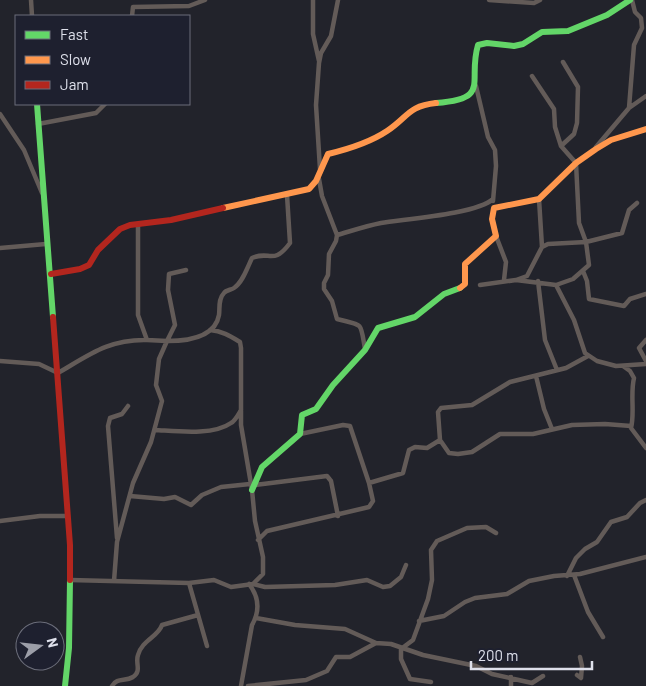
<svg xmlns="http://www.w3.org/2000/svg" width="646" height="686" font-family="Barlow,sans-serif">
<rect width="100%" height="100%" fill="#22232b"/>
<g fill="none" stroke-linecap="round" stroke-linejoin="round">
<path stroke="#635b58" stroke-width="4.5" d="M31,0L32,16
M313,0V34L319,61
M489,0L534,3L540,0
M132,16L133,7L189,6L205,0
M532,76L554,109L555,127L561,146L576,163L579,223L586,242L589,265L573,279L556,285L574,320L585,353L597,361L616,366L646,364
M476,86L488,137L495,150L496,166L493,201
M629,108L634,45L642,28L641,18L635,12L632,0
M0,114L24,150L42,193
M38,124L96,113L105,104
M561,146L574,134L577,123L578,87L563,62
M596,147L629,108L646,96
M320,169L316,105L319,63L321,53L331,36L338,0
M319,179L322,196L337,235L336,241L329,254L328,275L324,283V289L332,301L337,319C364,326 360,321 365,349
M539,199L542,247
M138,225V315L147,340L167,341L175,325L168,290L169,274L186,270
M337,235C351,231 366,226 381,223C405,219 477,214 493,199
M496,236L506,262L504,280
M0,248L46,244
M583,271L587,281L589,299L624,306L630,299L646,294
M516,280L527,276L542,247L548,244L586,242L622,233L629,210L637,203
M538,281L545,340L557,370
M480,285L516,280L556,285
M210,330C222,331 230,336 240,342L241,348V425L252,490L255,521L263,557V574L253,584
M646,340L639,348L646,361
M0,361L39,364L58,373C89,355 109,339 147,340
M623,366L630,371L634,378C630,395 635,412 631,428L646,448
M536,376L544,409L552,429
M155,430C175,431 213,436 231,423C235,421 238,415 241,410
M440,440L449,453L458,454L472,452L500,434H533L572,425L605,424L631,426
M369,483L403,473L409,450L415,447L427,448L440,440L438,412L441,408L472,405L510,382L566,368L588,356
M255,485L327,476L331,481L338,516
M130,496L164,499L175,497L191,505L202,495L221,487L250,484
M0,521L40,516H68
M117,538L108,426L110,418L122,414L128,406
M258,540L267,531L369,507L373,501L369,483L350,426L343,425L300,434
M574,575L588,612L603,637
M567,576L576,558L585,549L597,542L611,522L627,517L640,503L646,500
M70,580L189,583L214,580L231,587L253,584L265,587L335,585L367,580L383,587L390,586L401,577L406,565
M114,581L117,542L133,483L151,442L162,401L156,385L159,359L167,341C185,341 215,338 219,315C220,308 218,299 224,293C226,290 231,290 234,288C243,282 247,268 252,258C270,250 273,266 290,243L287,195
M189,583L207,646
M256,618L295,625L345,629L376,643L391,644L423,655L476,666L492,674L532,683L543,676
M419,621L444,616L465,602L475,598L507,594L529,581L554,576L580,574L646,557
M577,675L581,678L582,666L580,657
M431,682L410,679L401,659V649L413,640L428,599L432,580L431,550L437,541L467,528L486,527L496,533
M112,686C117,677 125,682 133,677C142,671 135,663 138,655C142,640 158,637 162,625L198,615
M241,686L252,625C260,611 259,597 249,584
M248,686L306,680L327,671L336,657H350L376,643
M511,686V677"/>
<path stroke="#63d668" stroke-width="6" d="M436,103C492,99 467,82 478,45L487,43L514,46L523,44L542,32L568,31L607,15L630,0
M37,104L53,317
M252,490L262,467L300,434L302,415L316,409L333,385L365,350L378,328L415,317L444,294L460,288
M65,686L69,648L70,580"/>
<path stroke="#ff974d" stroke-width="6" d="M223,208L309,189L316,181L328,154C349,149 369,143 387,131C408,117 408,106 436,103
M460,288L465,284V264L496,236L492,219L494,208L539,199L576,163L596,149L611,140L646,129"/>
<path stroke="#b3261e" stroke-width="6" d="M51,274L80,269L89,265L98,250L120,229L130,225L171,220L223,208
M53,317L70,545V580"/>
</g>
<rect x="15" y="15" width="175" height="90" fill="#1e202f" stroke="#6b6d7a"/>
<rect x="25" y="31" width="25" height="8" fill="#63d668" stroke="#6b6d7a"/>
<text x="60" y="40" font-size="15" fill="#dee0eb">Fast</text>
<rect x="25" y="56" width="25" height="8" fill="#ff974d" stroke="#6b6d7a"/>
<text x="60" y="65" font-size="15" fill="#dee0eb">Slow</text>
<rect x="25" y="81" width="25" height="8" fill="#b3261e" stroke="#6b6d7a"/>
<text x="60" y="90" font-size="15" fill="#dee0eb">Jam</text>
<g transform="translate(40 646) rotate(75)"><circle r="24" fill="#1e202f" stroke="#6b6d7a"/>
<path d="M0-4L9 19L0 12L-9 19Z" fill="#9c9ea8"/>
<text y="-8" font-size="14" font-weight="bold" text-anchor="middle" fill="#dee0eb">N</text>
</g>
<path d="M471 661v8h121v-8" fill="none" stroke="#dee0eb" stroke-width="2.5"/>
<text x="478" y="661" font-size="15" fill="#dee0eb" stroke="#1e202f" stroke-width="4" paint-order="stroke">200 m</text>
</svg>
